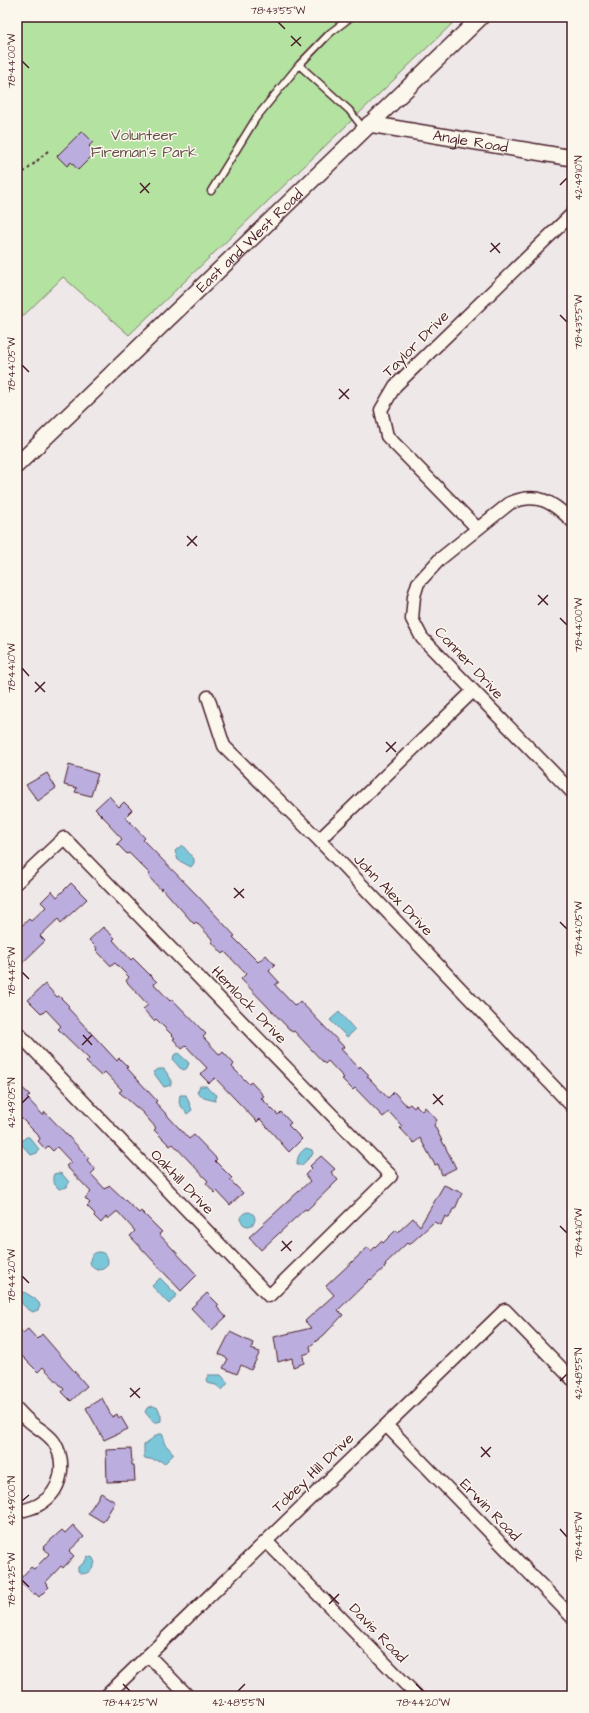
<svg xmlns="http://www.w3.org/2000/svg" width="589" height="1713" font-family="'Architects Daughter',sans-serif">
<rect width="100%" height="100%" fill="#eee8e9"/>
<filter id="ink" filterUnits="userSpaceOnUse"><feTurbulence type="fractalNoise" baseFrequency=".025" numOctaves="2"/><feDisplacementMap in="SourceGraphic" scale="8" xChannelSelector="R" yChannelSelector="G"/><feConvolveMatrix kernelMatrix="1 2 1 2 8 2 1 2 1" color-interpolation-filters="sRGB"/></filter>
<g filter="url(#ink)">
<path fill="#b3e2a1" stroke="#7e8066" d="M17,17H459L129,335L63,277L17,322Z"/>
<path fill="#7ac7da" stroke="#678494" d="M182,845L194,859V863L191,867L178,860L175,851Z
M339,1012L355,1030L347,1037L330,1020Z
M178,1053L189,1063L187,1068L184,1070L180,1068L173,1060L174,1055Z
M159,1069H164L171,1079V1085L164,1087L153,1072Z
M200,1086H206L210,1091L217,1095L215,1101L204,1098L197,1093Z
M180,1095H186L192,1110L187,1114L179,1103Z
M26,1137H29L39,1149L37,1153L31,1155L22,1145L21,1142Z
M306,1148L312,1150L313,1154L302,1165H297C297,1157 299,1153 306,1148Z
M58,1173L62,1174L69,1182L67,1187L59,1189C54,1184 51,1181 54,1174Z
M241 1219a7 7 0 1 1 14 0a7 7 0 1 1-14 0Z
M90 1261a9 9 0 1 1 18 0a9 9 0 1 1-18 0Z
M160,1278L177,1295L169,1304L152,1286Z
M24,1292L34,1298L39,1303L40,1306L38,1310L33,1312C25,1308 18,1302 20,1293Z
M208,1375H221L228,1383L222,1390L216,1385L207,1383L206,1380Z
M153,1406L158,1408L161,1416V1421L154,1423L145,1412L147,1408Z
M158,1434H162L164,1438V1443L174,1454L164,1464L161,1461L144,1458V1445Z
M88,1556L93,1558L95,1563C92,1570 85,1578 78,1571V1567L84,1563Z"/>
<path fill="#bbaddd" stroke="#4a1f2b" d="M82,131L93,142L89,146L95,153L78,170L71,162L67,166L57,156Z
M69,765L98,774L91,796L75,792L77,788L64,785Z
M47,773L56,788L38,801L26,785Z
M109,796L119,807L124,802L132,810L125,817L145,838L143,840L196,894L235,936L233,937L258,962L266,955L275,965L269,971L279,982L275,985L295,1006L300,1001L344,1047L341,1049L359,1068L360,1066L369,1075L367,1076L388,1098L394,1092L407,1106L410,1104L414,1108L416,1105L422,1111L425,1107L437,1120L434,1125L456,1168L442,1175L438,1164L435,1165L420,1138L414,1143L400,1128L402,1126L389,1112L383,1117L355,1088L353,1090L342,1079L344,1078L328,1061L325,1064L294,1031L292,1032L241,979L246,974L225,952L223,954L212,942L213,940L196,922L194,924L162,888L161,890L148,876L150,874L129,853L127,854L117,844L122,839L109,825L110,824L95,809Z
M71,883L87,899L61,923L58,919L40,936L45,941L17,968V930L29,919L31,921L46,907L41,902L52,891L57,897Z
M103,927L115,938L113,940L131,960L133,958L157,982L154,984L170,1001L172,999L206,1034L203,1037L220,1055L223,1052L234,1064L232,1067L249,1084L251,1082L264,1096L261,1098L278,1115L281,1112L291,1123L288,1125L302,1139L289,1152L260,1119L257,1122L215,1078L209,1083L200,1074L207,1068L186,1046L182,1049L173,1039L175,1038L156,1019L154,1021L143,1009L148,1005L126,981L129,977L115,963L111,966L96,950L97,948L89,940Z
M45,984L57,997L59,996L69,1006L68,1008L117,1061L119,1058L128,1067L127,1068L157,1101L155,1102L189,1139L194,1135L217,1159L215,1161L232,1178L230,1180L243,1193L230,1205L217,1191L215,1193L206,1183L208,1181L173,1144L170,1146L154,1130L156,1128L143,1113L119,1092L122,1090L105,1072L101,1076L86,1062L89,1059L58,1029L61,1026L46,1010L42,1014L28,1000Z
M17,1083L30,1095L27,1098L43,1115L45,1112L89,1158L87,1160L95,1170L91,1174L105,1189L109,1185L139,1213L141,1211L162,1232L159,1234L197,1275L181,1291L130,1236L135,1231L118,1212H116L108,1219L106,1217L101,1223L94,1216L95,1214L87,1206L90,1203L85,1198L91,1192L66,1166L71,1162L57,1147L53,1151L48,1146L45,1149L38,1141L40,1139L38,1135L17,1114Z
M321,1156L335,1169L331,1172L338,1180L307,1210L305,1209L261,1250L249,1237L310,1181L305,1175L312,1168L310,1166Z
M444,1185L462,1193L455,1209H453L449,1218L445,1216L441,1225L434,1222L409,1245L407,1243L385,1264L386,1266L371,1280L370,1279L338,1310L343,1315L324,1335L310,1346L311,1352L303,1355L304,1363L293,1367L292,1358L278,1362L274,1337L311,1328L305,1321L334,1295L326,1286L368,1247L371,1251L381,1241L383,1243L396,1230L398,1232L413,1218L420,1226Z
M207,1293L219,1305L217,1307L226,1317L212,1330L191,1308Z
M17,1326L23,1333L28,1329L37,1339L42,1334L87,1386L71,1401L62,1392L64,1389L43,1367L38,1372L22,1356L17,1360Z
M230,1332L253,1343L251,1349L260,1352L251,1370L241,1365L237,1374L223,1368L228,1359L219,1354Z
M102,1398L112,1417L117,1414L119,1418L121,1417L128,1429L104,1440L86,1408Z
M131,1449L132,1465H134L135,1481L107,1482L106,1450Z
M101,1493L115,1502L103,1522L88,1513Z
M73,1525L84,1537L69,1551L74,1556L63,1568L61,1566L45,1583L49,1587L39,1597L35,1593L34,1595L18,1581L31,1567L34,1569L49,1554L43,1547L62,1530L65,1533Z"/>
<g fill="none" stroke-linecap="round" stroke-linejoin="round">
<defs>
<path id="service" d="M299,65L349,110L364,129
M211,191L256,118L299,65L330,33L351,17"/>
<path id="minor" d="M572,521C552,501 537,492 510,503L440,559L418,583L414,596L412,619L422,638L572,792
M477,528L387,436L381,410L395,386L572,214
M208,697L224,746L319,840L572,1106
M319,840L472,692
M17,882L64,838L391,1176L269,1296L17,1032
M17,1409C21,1413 24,1417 28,1420C36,1428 47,1432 54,1442C67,1463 62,1491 40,1504C34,1508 24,1510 17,1512
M386,1425L572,1617
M266,1541L417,1696
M148,1655L188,1696
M106,1696L505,1310L572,1379"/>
<g id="tertiary">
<path id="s1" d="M369,124L572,158"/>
<path id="s2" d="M17,465L481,17"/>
</g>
</defs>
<use href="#service" stroke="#4a1f2b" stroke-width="9"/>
<use href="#minor" stroke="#4a1f2b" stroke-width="15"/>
<use href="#tertiary" stroke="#4a1f2b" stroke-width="18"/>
<path stroke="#4a1f2b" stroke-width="2" stroke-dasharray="3 3" stroke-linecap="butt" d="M17,173L26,171L50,149"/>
<use href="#service" stroke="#fbf7ec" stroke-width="6"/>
<use href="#minor" stroke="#fbf7ec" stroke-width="12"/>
<use href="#tertiary" stroke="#fbf7ec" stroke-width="15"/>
</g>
</g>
<path fill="none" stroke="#4a1f2b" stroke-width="1.5" d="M278,22L285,29M291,36L301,46M291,46L301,37M22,61L29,68M140,183L149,193M560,185L567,178M140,193L150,183M491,243L500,253M490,252L500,243M560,315L567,322M22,365L29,372M339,389L349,399M339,399L349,389M187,536L197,546M187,546L197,536M538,595L548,605M538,605L548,595M560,618L567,625M22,668L29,676M35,682L45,692M35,692L45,682M386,742L396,752M386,752L396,742M234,888L244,898M234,898L244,889M560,922L567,929M22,972L29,979M83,1035L92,1045M82,1045L92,1035M433,1094L443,1105M22,1103L29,1096M433,1104L443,1095M560,1226L567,1233M282,1241L291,1251M281,1251L292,1241M22,1276L29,1283M560,1381L567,1374M130,1388L140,1398M130,1397L140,1388M481,1447L490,1457M481,1457L491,1447M22,1501L29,1495M560,1529L567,1537M22,1580L29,1587M329,1594L339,1604M329,1604L339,1594M123,1684L130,1691M416,1684L423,1691M238,1691L245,1684"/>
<g text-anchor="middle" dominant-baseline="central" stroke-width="3" stroke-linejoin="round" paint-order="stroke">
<g font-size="15" fill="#645048" stroke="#fbf7ec">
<text x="144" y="135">Volunteer<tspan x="144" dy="17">Fireman's Park</tspan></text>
</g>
<g font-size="15" fill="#4a1f2b" stroke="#fbf7ec">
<text stroke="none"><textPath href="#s1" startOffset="103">Angle Road</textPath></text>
<text stroke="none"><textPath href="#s2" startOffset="323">East and West Road</textPath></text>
<text transform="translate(416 344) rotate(-45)">Taylor Drive</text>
<text transform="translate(469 663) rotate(47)">Conner Drive</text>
<text transform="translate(393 895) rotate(46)">John Alex Drive</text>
<text transform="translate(249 1005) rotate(46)">Hemlock Drive</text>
<text transform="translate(182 1182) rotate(46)">Oakhill Drive</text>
<text transform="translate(313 1473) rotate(-44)">Tobey Hill Drive</text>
<text transform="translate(490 1510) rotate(46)">Erwin Road</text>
<text transform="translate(378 1633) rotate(46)">Davis Road</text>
</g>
</g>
<rect width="589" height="1713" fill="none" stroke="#fbf7ec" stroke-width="44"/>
<rect x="22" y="22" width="545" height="1669" fill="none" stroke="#4a1f2b" stroke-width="1.5"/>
<g font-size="10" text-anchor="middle" fill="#4a1f2b">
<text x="278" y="14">78°43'55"W</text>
<text transform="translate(11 61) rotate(-90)" y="4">78°44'00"W</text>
<text transform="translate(578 178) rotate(-90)" y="4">42°49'10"N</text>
<text transform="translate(578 322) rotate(-90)" y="4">78°43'55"W</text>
<text transform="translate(11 365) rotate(-90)" y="4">78°44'05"W</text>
<text transform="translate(578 625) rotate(-90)" y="4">78°44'00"W</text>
<text transform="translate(11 668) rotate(-90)" y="4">78°44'10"W</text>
<text transform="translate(578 929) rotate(-90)" y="4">78°44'05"W</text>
<text transform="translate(11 972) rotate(-90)" y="4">78°44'15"W</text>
<text transform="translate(11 1103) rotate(-90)" y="4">42°49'05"N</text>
<text transform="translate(578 1233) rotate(-90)" y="4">78°44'10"W</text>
<text transform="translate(11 1276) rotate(-90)" y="4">78°44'20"W</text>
<text transform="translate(578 1374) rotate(-90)" y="4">42°48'55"N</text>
<text transform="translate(11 1501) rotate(-90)" y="4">42°49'00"N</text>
<text transform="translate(578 1537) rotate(-90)" y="4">78°44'15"W</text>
<text transform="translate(11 1580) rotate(-90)" y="4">78°44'25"W</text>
<text x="130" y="1706">78°44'25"W</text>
<text x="238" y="1706">42°48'55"N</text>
<text x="423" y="1706">78°44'20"W</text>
</g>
</svg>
